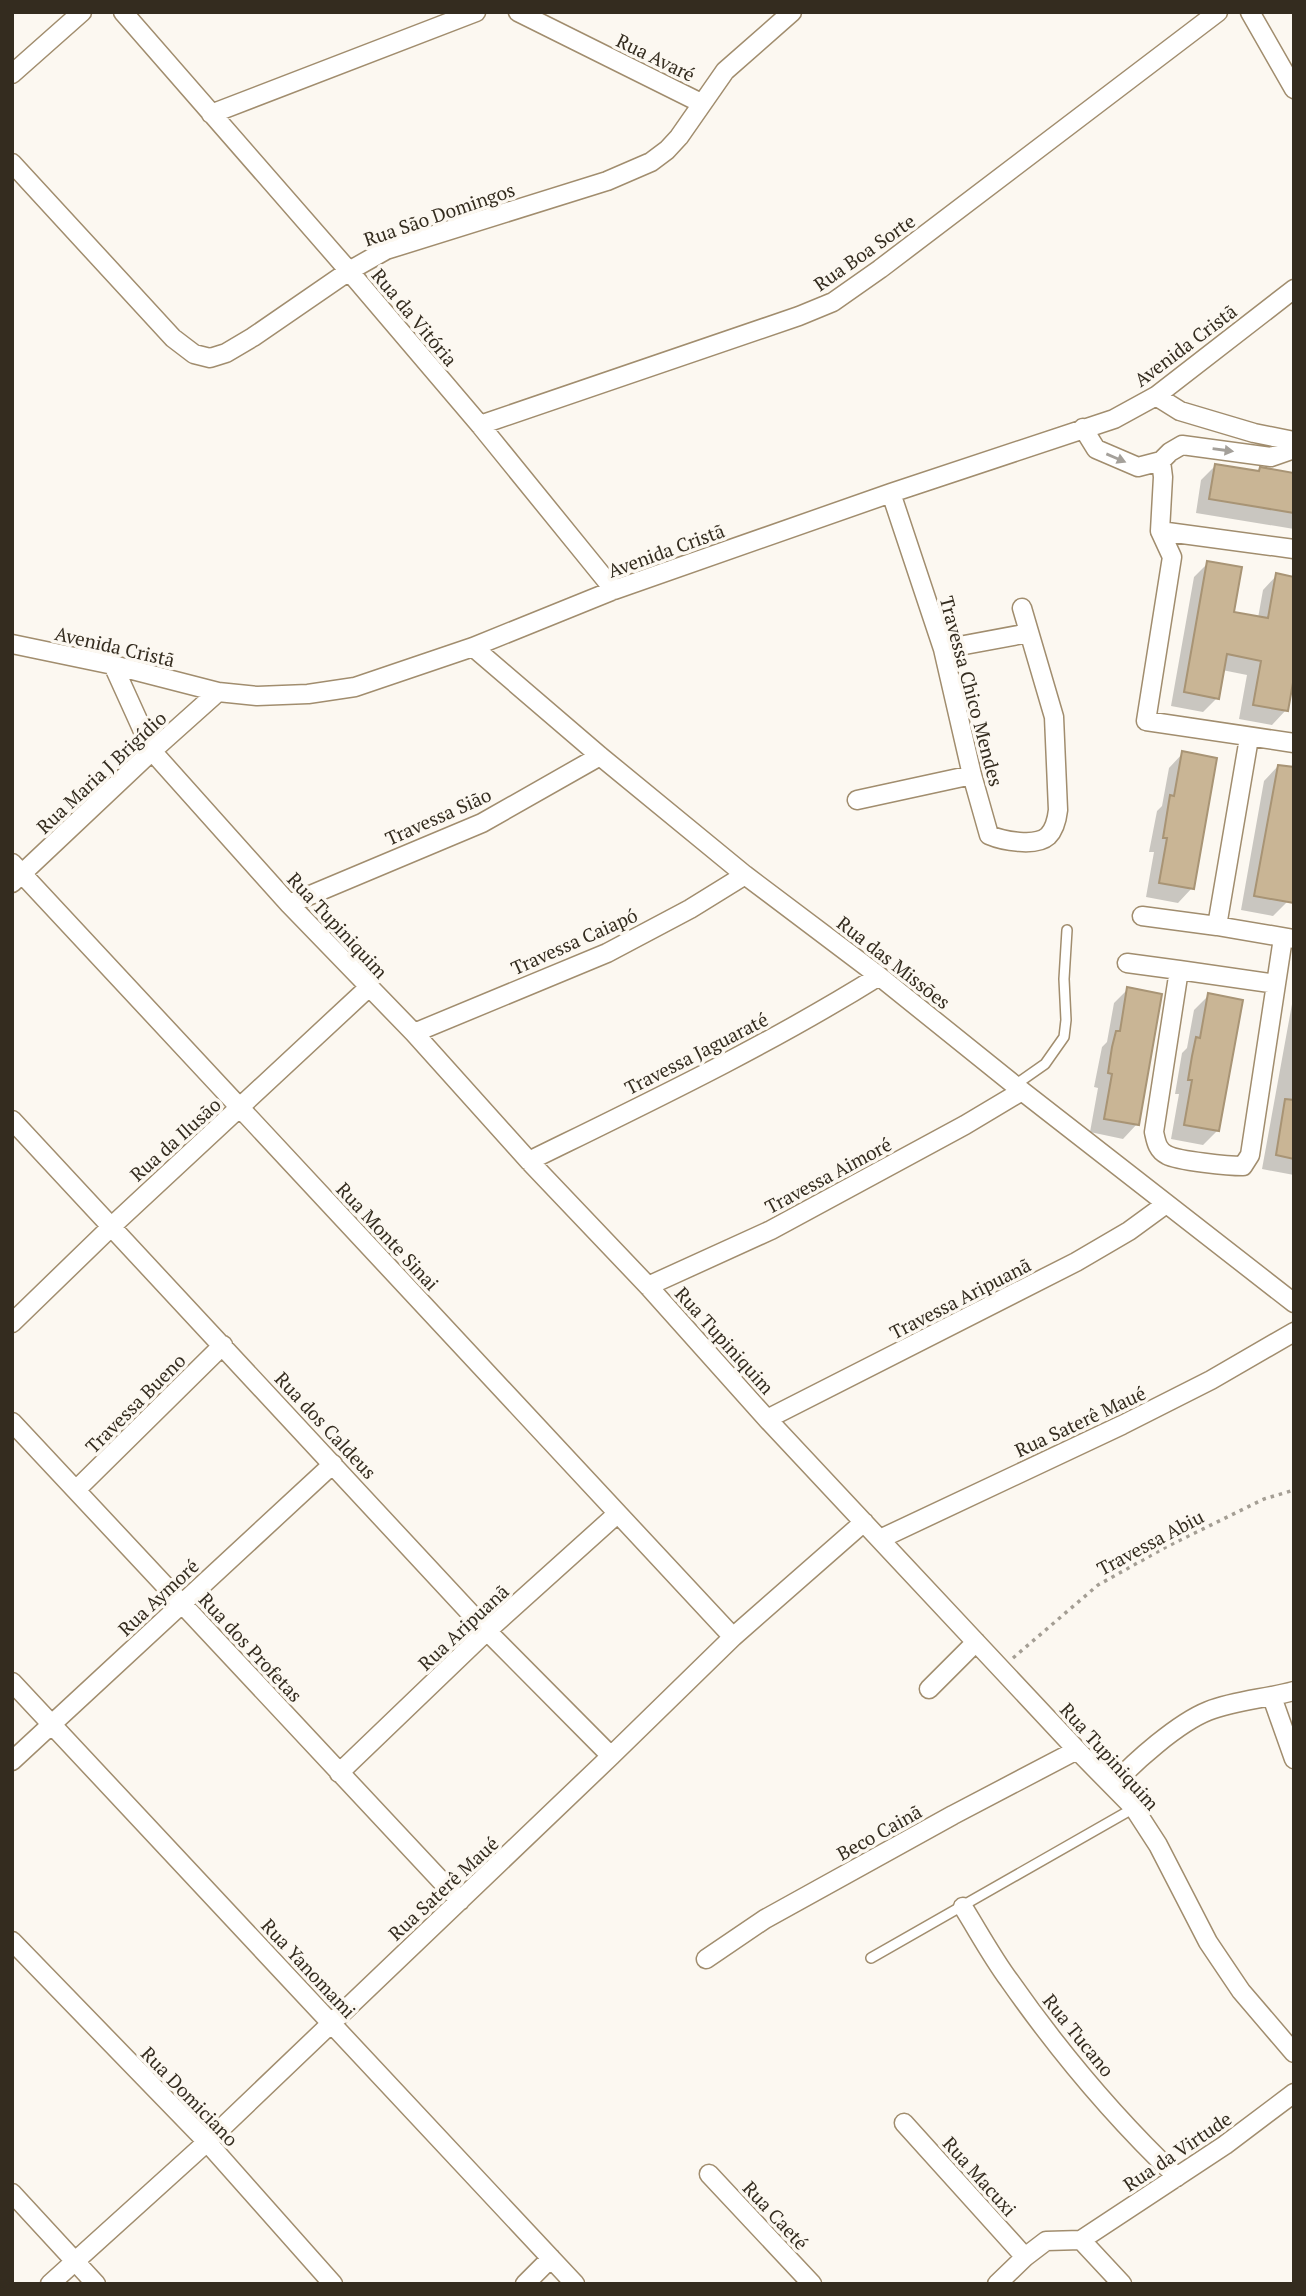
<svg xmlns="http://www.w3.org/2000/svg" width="1306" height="2296" font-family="'PT Serif',serif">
<rect width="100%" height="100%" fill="#fcf8f1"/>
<path fill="#0003" d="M1215,466L1256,473L1260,469L1294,475V529L1196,513L1201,480Z
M1208,563L1232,613L1258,618L1263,590L1277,575L1286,710L1272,725L1239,719L1247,675L1222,670L1217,698L1203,712L1171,706L1194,577Z
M1183,753L1192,888L1178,903L1146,897L1154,852H1149L1157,811L1162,806L1169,768Z
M1278,766L1287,902L1273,916L1241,910L1264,781Z
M1128,989L1137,1124L1123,1139L1090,1132L1098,1088L1094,1087L1102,1047L1107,1042L1114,1003Z
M1294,993V1175L1262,1169Z
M1209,995L1218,1130L1203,1145L1171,1139L1179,1094H1175L1182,1053L1187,1048L1194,1010Z"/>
<path fill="#c9b595" stroke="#a89475" stroke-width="2" d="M1215,464L1259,471L1260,467L1294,473V513L1209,499Z
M1207,561L1242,567L1234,612L1268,618L1276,573L1294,577V677L1288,711L1253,705L1261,661L1227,654L1219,699L1184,692Z
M1182,751L1217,758L1194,889L1159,883L1167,838H1163L1170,795L1174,796Z
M1278,765L1294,767V903L1254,896Z
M1127,987L1162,994L1139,1125L1104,1119L1112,1074L1108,1073L1112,1047L1116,1031H1120Z
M1208,993L1243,1000L1219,1131L1184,1125L1192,1080H1188L1192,1056L1196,1037L1200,1038Z
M1285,1099L1294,1100V1159L1276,1155Z"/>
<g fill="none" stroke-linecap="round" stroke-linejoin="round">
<defs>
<path id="service" d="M1015,1085L1045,1064L1064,1037L1066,1020L1064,979L1067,930
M871,1958L1134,1808"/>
<path id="minor" d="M123,12L349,271L480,425L614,590
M518,12L701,103
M1250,12L1294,89
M12,74L82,12
M211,114L476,12
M12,163L173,338L194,354L210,358L226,353L253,337L349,271L386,250L607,181L651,162L667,150L679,137L725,71L792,12
M1156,396L1180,411L1254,433L1294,441
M480,425L799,316L833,302L880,269L1218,12
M1083,428L1096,449L1138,467L1161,461L1170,452L1182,445L1271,457L1294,449
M1161,461L1163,477L1160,531L1172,557L1146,721L1294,743
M891,493L943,649L972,775L989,835C1003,841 1036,847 1048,836C1055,829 1057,819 1058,810L1054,717L1022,608
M1160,531L1294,549
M12,644L113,665L218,692L257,696L308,694L355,687L473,647L614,590L891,493L1114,419L1156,396L1294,289
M473,647L600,756L745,875L879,976L1022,1091L1294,1303
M943,649L1029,633
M113,665L152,751L289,904L414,1033L529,1161L648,1286L767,1419L1077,1750L1134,1808L1158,1845L1208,1942L1241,1991L1294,2053
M1249,738L1217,926L1294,939
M857,800L972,775
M12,863L733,1637
M12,883L152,751L218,692
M289,904L482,823L600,756
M1142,916L1217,926
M1127,963L1179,970L1154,1132C1156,1141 1157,1150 1167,1155C1178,1161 1229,1166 1243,1166L1250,1155L1283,938
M1179,970L1276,984
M414,1033L607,953L690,909L745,875
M12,1120L487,1631L611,1756
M529,1161C647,1103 767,1046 879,976
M648,1286L771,1230L965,1125L1022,1091
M12,1323L112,1226L368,988
M767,1419L1076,1262L1129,1231L1166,1204
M12,1422L460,1901
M76,1490L223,1345
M880,1539L1122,1425L1211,1380L1294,1332
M12,1682L575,2284
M929,1689L976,1642
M1272,1697L1294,1759
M12,1761L333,1464
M339,1773L487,1631L617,1514
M1113,1785C1135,1761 1178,1723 1208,1711C1236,1700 1265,1699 1294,1691
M963,1907C978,1931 992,1957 1009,1980C1058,2050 1115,2118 1177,2177
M12,1941L207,2142L333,2284
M706,1959L765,1919L953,1815L1077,1750
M904,2123L1025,2257
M709,2174L812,2284
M12,2193L96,2284
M1081,2240L1225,2145L1294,2093
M1081,2240L1122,2284
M50,2284L207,2142L611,1756L733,1637L864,1522
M525,2284L551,2258
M997,2284L1025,2257L1046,2241L1081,2240"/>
</defs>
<use href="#service" stroke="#a18d6e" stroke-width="12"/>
<use href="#minor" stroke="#a18d6e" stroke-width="21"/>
<path stroke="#a49e94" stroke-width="3.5" stroke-dasharray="3.5 5" stroke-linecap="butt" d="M1013,1658L1098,1585L1166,1547L1264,1499L1294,1490"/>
<use href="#service" stroke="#fff" stroke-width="9"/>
<use href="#minor" stroke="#fff" stroke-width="18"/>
</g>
<defs><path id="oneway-solid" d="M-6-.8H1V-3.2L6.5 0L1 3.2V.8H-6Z" transform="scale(1.75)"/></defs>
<g fill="#a4a09a">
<use href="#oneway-solid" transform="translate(1223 450) rotate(8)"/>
<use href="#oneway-solid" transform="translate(1116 458) rotate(23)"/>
</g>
<g text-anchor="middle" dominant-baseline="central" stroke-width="7" stroke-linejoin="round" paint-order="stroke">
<g font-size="19" fill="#342c1f" stroke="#fcf8f1">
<text transform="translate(656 57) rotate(26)">Rua Avaré</text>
<text transform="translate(439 214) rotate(-19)">Rua São Domingos</text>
<text transform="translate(864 252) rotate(-35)">Rua Boa Sorte</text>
<text transform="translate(415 317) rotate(50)">Rua da Vitória</text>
<text transform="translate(1185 345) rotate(-37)">Avenida Cristã</text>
<text transform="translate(666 550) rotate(-20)">Avenida Cristã</text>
<text transform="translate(115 646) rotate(13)">Avenida Cristã</text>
<text transform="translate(972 691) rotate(75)">Travessa Chico Mendes</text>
<text transform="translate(101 772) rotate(-43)">Rua Maria J Brigídio</text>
<text transform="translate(438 816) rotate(-24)">Travessa Sião</text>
<text transform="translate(338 925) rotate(47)">Rua Tupiniquim</text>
<text transform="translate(574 941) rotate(-24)">Travessa Caiapó</text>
<text transform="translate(894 962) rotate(38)">Rua das Missões</text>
<text transform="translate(696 1053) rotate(-27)">Travessa Jaguaraté</text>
<text transform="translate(175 1139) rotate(-42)">Rua da Ilusão</text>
<text transform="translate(828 1175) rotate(-28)">Travessa Aimoré</text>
<text transform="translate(388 1236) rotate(47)">Rua Monte Sinai</text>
<text transform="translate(960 1298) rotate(-27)">Travessa Aripuanã</text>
<text transform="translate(725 1340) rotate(48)">Rua Tupiniquim</text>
<text transform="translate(135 1403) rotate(-45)">Travessa Bueno</text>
<text transform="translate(1080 1421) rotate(-25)">Rua Saterê Maué</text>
<text transform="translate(326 1425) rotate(47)">Rua dos Caldeus</text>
<text transform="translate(1150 1542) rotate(-28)">Travessa Abiu</text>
<text transform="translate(158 1597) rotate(-43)">Rua Aymoré</text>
<text transform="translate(463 1627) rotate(-43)">Rua Aripuanã</text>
<text transform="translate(251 1647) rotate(47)">Rua dos Profetas</text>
<text transform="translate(1110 1756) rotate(48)">Rua Tupiniquim</text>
<text transform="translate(879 1832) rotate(-29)">Beco Cainã</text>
<text transform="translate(443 1888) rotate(-43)">Rua Saterê Maué</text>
<text transform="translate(309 1968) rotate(47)">Rua Yanomami</text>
<text transform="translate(1079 2035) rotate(51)">Rua Tucano</text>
<text transform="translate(190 2096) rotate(46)">Rua Domiciano</text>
<text transform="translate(1177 2151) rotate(-34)">Rua da Virtude</text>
<text transform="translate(980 2176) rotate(48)">Rua Macuxi</text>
<text transform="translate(776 2215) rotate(47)">Rua Caeté</text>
</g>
</g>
<rect width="1306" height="2296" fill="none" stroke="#342c1f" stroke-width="28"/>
</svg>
